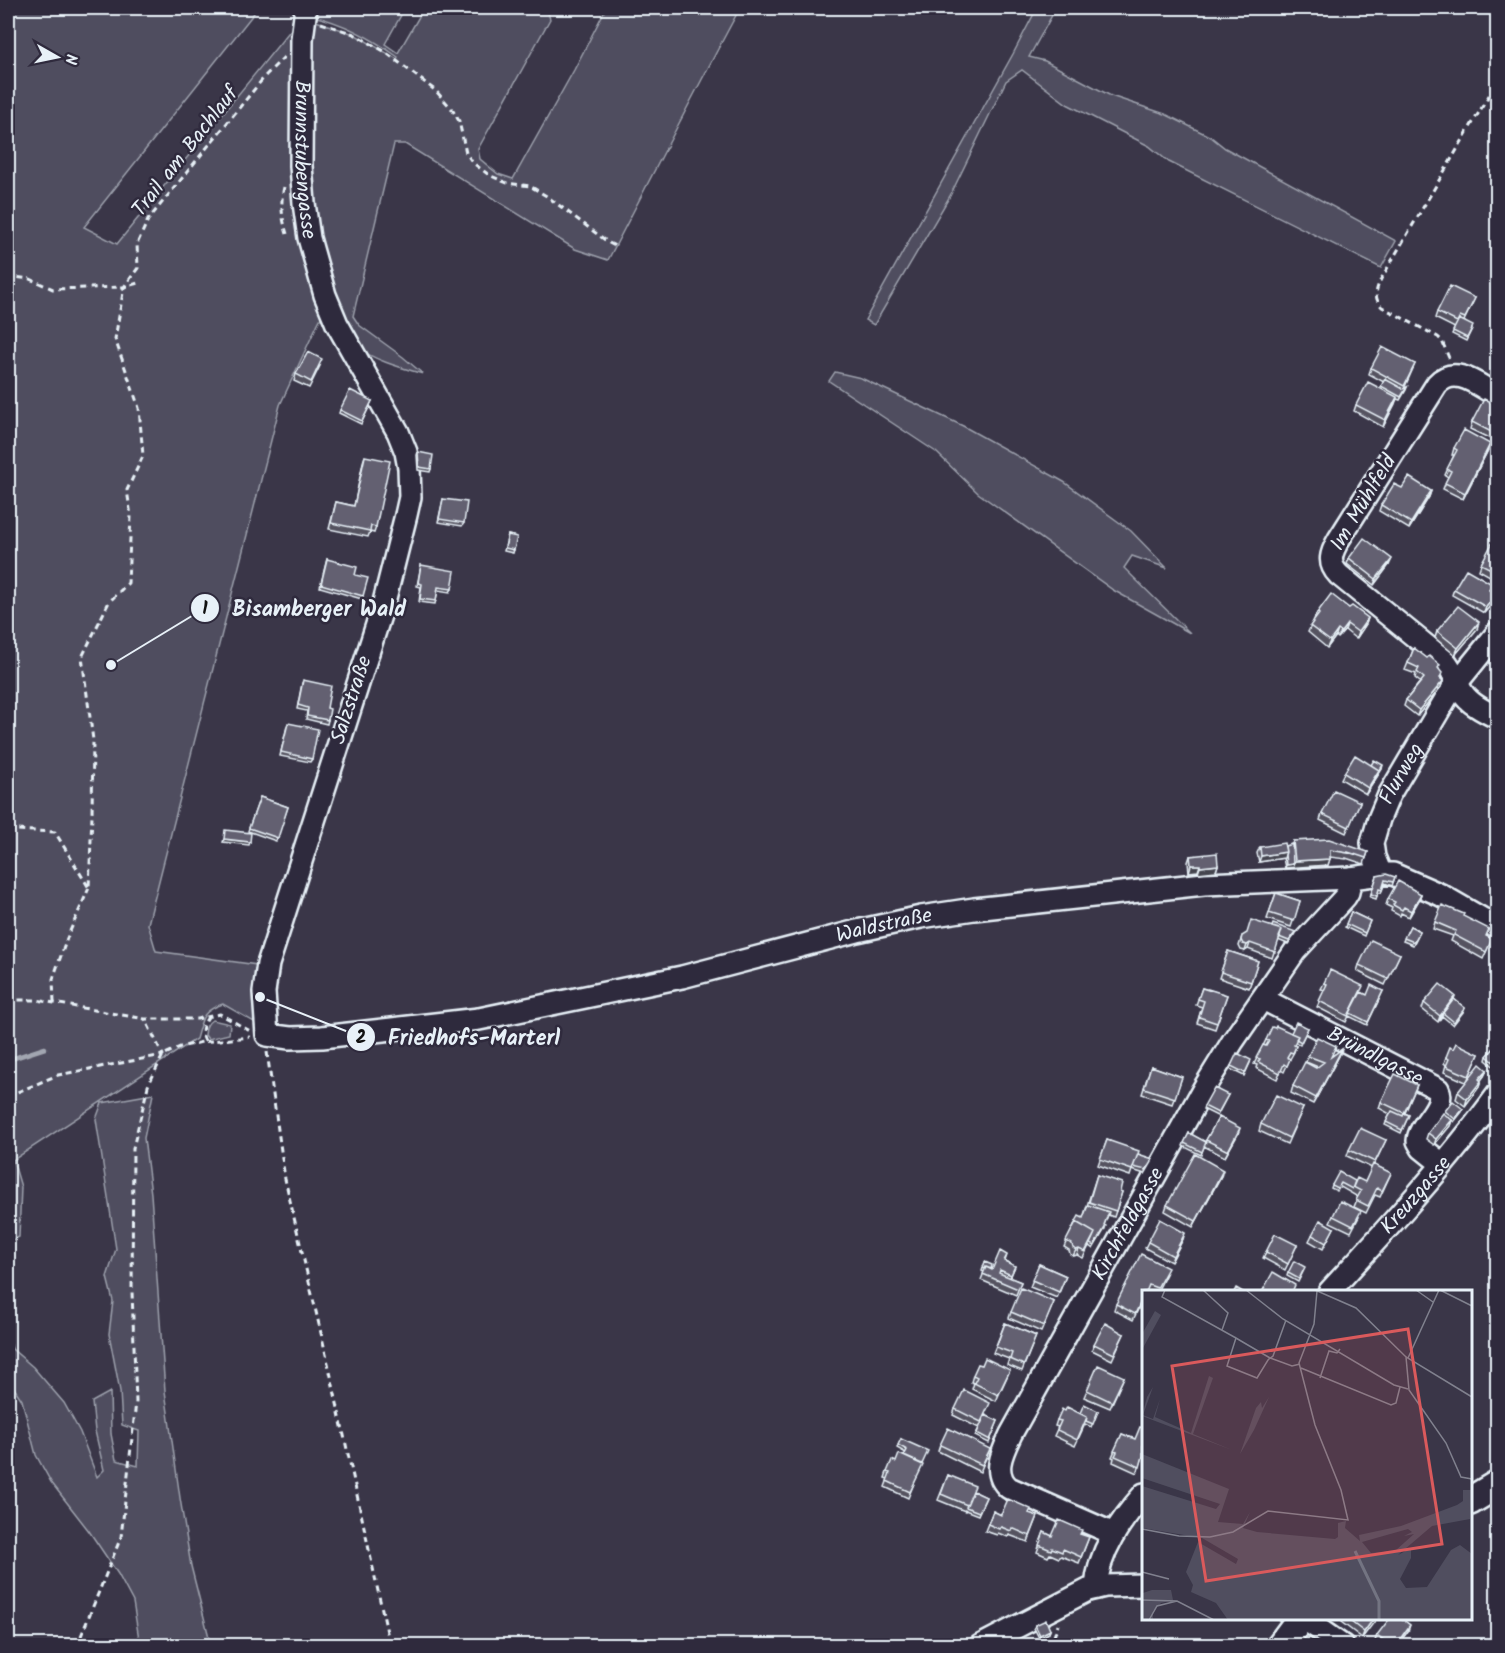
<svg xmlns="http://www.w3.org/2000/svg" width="1505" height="1653" font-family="Kalam,sans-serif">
<rect width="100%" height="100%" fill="#3a3648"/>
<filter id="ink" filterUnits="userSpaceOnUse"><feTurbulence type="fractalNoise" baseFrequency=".0167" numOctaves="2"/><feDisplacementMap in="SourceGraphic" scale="12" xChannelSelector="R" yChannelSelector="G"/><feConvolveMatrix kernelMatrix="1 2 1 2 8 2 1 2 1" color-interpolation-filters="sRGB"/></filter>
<g filter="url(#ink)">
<path fill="#504e5f" stroke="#9ca0ac" stroke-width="1.5" d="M8,8H258L84,227L117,244L297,22L316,21L354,34L397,59L398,57C373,39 343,23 313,16V8H405L385,44L398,53L424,8H551L548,13L550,19L478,149L480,159L498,174L513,179L574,70L606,8H740C695,91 652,176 608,260L575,249L405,144H394L353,316L359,325L403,357L423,374C402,368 372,360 356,346C345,336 336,320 326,308L318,323L280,405L148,924L156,951L257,965L255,987L258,1020L254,1022L223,1004C201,1011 202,1019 196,1039L13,1160L21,1187L19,1237L8,1242Z
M1037,8H1056L1029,57L1045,61L1111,96L1165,114L1211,137L1225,148L1396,241L1381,268L1169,162L1149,146L1067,104L1022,70L1006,81L950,196L874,325L865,320L1013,54Z
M835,372L861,378L963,426L1064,482L1131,531L1167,568L1132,556L1124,568L1190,633L1113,590L978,493L936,452L829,381Z
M212,1020L230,1024L229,1034L208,1039L205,1035C206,1028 206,1024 212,1020Z
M153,1094L144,1138L151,1194L165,1391L180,1498L191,1566L211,1645H140L133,1602L118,1574L89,1531L51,1482L36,1455L22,1400L8,1379V1336L12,1349L33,1367L64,1403L80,1432L97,1477L104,1470L95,1431L92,1402L110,1392L111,1434L116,1460L138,1466L139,1431L122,1425L120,1391L109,1334L113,1301L107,1277L116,1249L96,1119L102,1103Z"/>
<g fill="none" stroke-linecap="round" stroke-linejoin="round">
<path stroke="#a2a6b1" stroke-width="4.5" d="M8,1060L45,1048"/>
<defs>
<g id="minor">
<path id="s1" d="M306,8L302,39L301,166L304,203L309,238L325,295L337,324L398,432L406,452L409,468L410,497L406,515L383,606L268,964L264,992L267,1035L290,1038L322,1037L479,1019L682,977L857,931L921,917L974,909L1204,884L1351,878L1381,874H1393L1441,895L1498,928"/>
<path d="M1498,396C1479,386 1456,364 1437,384L1339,539C1331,553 1327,563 1339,575L1445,661C1453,670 1456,682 1462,692C1469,704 1486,712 1498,718"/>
<path id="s2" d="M1381,874L1374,857L1372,843L1379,819L1389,795L1451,690L1498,632"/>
<path id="s3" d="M1263,999L1438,1089C1447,1106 1419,1123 1418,1141L1422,1148L1442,1164"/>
<path id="s4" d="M1329,1292C1388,1228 1447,1164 1498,1094"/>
<path id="s5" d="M1114,1534L1009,1488C991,1473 1003,1451 1011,1434L1204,1088L1233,1041L1295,951L1345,897L1348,892L1351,878"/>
<path d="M1096,1588C1098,1552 1121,1520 1144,1494"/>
<path d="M1303,1618L1343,1646"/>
<path d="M980,1646L1088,1590L1105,1586L1144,1585"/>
</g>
<path id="major" d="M1470,1501L1498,1484
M1280,1646L1301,1618"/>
</defs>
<use href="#minor" stroke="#e8f1f8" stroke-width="26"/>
<use href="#major" stroke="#e8f1f8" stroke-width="32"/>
<path stroke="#e8f1f8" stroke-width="3" stroke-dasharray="6 4.5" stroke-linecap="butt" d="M321,23L354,34L384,51L436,91L452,109L459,121L466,153L473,163L489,175L507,183L530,186L548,197L609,243L615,246
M284,187C280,204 282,218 287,234
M8,276L30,279L53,289L124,287L138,268L137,244L148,220L266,75L285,56
M1449,358L1442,341L1438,337L1382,307C1373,298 1376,289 1381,279L1498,80
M8,832L16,830L55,832L89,888L92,815L93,740L82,657L109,602L128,583L131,516L127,490L143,456L139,408L115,339L124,287L138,283
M8,1000H37L145,1019H197L220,1014L250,1031
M54,1002L53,979L67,938L89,888
M205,1041C200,1031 202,1026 208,1017
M267,1052L285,1179L331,1376L390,1646
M8,1096L58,1075L163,1055L145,1019
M77,1646L121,1537L136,1402L132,1291L133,1148L148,1086L163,1055L180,1047L202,1042L250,1037
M1051,1646L1058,1624"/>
<use href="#minor" stroke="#2f2a3d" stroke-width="21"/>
<use href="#major" stroke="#2f2a3d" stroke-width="27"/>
</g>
<path fill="#555361" stroke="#e8f1f8" stroke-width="1.5" d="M1475,298L1464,321L1472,329L1466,341L1452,334L1455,328L1435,318L1437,312Z
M1415,364L1404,389L1407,387L1406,390L1400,400L1397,399L1383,427L1354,411L1356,405L1380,389L1384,382L1369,374L1371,368Z
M320,366L309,388L294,381L296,374Z
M372,401L361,424L339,413L340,410Z
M1497,402V442L1470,429L1472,422L1496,405Z
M1454,448L1488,450L1463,499L1443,489L1448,477L1445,475L1454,455H1452Z
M418,452L431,469L430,472L418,470L417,455Z
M365,456L376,527L374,533L370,532L368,537L329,529L336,502L354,506L363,462Z
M1402,488L1431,491L1429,497L1409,529L1379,511L1381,505Z
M443,499L464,523L462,526L438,522Z
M508,535L517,537L513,553L504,551Z
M1497,539V580L1479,570L1481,564Z
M1349,558L1389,565L1374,585L1347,564Z
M327,559L355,575L363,596L362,599L320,587Z
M421,565L452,589L450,592L438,590L435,604L419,602L421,587L417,586Z
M1497,581V606L1492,604L1484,613L1452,595L1454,589L1492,584Z
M1349,608L1368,618L1366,624L1356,639L1345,630L1338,638L1336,636L1327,648L1308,632L1317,613Z
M1477,629L1455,655L1435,638L1437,631Z
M1414,648L1439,669L1440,679L1443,681L1441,687L1417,716L1404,706L1406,700L1420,682L1415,678L1416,674L1405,670Z
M302,683L327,708L328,720L327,724L306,719L307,711L297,709Z
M287,726L312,759L310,762L280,756Z
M1371,765L1382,769L1366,794L1341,779L1344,773Z
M260,797L288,807L276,841L248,831Z
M1360,802L1346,833L1320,820L1322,814Z
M1293,841L1368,852L1364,864L1346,858V859L1330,857L1328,865L1285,868L1283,858L1259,862L1257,853L1260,847L1285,846L1292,844Z
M1190,856L1218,865L1216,871L1198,873V871L1189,872L1188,862Z
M1377,876L1395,877L1392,886L1385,883L1381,893H1378L1376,899L1370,897Z
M1276,893L1300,901L1291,927L1267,919Z
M1421,894L1419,900L1409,917L1401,913L1400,916L1391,911L1392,908L1386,905L1388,899Z
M1351,912L1370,921L1364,936L1345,927Z
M1463,916L1487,937L1492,939L1483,959L1451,941L1453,936L1433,929L1435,922Z
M1410,926L1420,931L1413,945L1403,941Z
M1295,935L1288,944L1278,940L1272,958L1248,949L1245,951L1241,950L1239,946L1242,936Z
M1228,951L1258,961L1249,988L1219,978Z
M1400,954L1385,985L1357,971L1359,965Z
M1324,983L1361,992L1367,995L1383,991L1367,1025L1349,1016L1346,1022L1317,1007L1325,990L1321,989Z
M1202,988L1227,995L1215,1029L1197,1023L1202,1007L1196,1005Z
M1454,999L1465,1008L1464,1011L1453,1025L1442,1016L1438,1022L1422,1009L1424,1003Z
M1308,1028L1300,1045L1295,1042L1294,1045L1296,1046L1294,1052L1290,1059L1284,1072L1281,1070L1277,1079L1256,1068L1257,1065L1254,1064L1266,1040Z
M1497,1045V1069L1486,1060L1487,1056Z
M1342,1049L1339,1056L1313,1104L1291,1093L1293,1086L1318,1067L1306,1062L1308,1056H1332Z
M1453,1049L1479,1054L1467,1081L1487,1070L1484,1076L1481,1080L1479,1087L1465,1106L1456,1099L1458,1092L1466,1082L1444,1072L1446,1065L1444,1063L1446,1057Z
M1250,1063L1244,1076L1230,1069L1231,1066Z
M1151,1066L1182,1077L1172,1104L1142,1094Z
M1417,1085L1405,1113L1409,1115L1401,1133L1385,1125L1390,1114L1379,1108L1381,1102Z
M1228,1095L1217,1116L1203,1109L1204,1106Z
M1303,1108L1287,1144L1259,1131L1261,1124Z
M1463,1109L1462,1112L1454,1122L1452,1120L1450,1126L1434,1145L1426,1139L1428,1133L1444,1114L1445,1111Z
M1219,1117L1238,1134L1225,1157L1204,1146L1201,1155L1183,1146L1189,1133L1205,1142Z
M1107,1140L1138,1154L1152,1162L1145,1174L1132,1170L1130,1176L1098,1165Z
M1386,1140L1374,1165L1391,1173L1380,1197L1375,1195L1366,1213L1354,1207L1358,1197L1339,1186L1337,1191L1331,1188L1332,1185L1355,1181L1365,1182L1372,1168L1347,1156L1349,1150Z
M1097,1175L1120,1191L1122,1192L1114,1217L1108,1215L1104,1225L1105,1229L1093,1249L1089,1246L1083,1258L1077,1255L1073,1256L1070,1254L1069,1250L1064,1247L1074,1225L1083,1218Z
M1221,1176L1193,1227L1165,1211L1167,1205Z
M1333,1216L1359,1217L1351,1232L1330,1222Z
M1334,1228L1323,1249L1309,1241L1312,1235Z
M1183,1239L1171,1262L1145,1248L1148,1242Z
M1297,1245L1285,1270L1263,1258L1266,1252Z
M1007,1255L1005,1261L1015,1266L1010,1278L1021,1282L1016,1295L981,1280L984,1272L982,1271L985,1262L992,1270Z
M1039,1264L1066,1276L1057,1298L1030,1287Z
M1304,1270L1298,1282L1287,1276L1288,1273Z
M1166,1274L1157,1292L1147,1291L1133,1320L1114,1310L1116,1304Z
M1054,1302L1041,1332L1009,1318L1011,1312Z
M1005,1323L1036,1336L1022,1371L1007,1365L1009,1359L993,1353Z
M1124,1334L1112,1360L1092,1350L1094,1344Z
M982,1365L1010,1370L996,1401L972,1389L974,1383L971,1382L973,1375Z
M1124,1377L1110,1408L1084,1397L1087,1390Z
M955,1409L985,1415L998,1421L989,1443L975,1436L979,1428L953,1415Z
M1065,1411L1080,1413L1098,1411L1091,1427L1085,1424L1075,1446L1054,1436L1058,1427L1055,1426L1057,1420Z
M1122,1434L1135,1439L1143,1457L1137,1473L1113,1462L1114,1458L1112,1457Z
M901,1439L922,1464L908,1498L885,1487L888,1479L885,1478L887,1472L896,1462L904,1456L906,1453L897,1448Z
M940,1445L990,1449L980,1472L938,1451Z
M948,1475L973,1491L986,1497L978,1515L965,1510L966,1509L965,1511L938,1500Z
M993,1511L1001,1515L1038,1516L1028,1542L1009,1535L1008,1537L998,1533L997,1535L985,1531Z
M1044,1532L1052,1536L1080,1534L1089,1537L1079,1563L1061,1556L1059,1558L1050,1554L1048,1557L1037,1552Z
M1342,1618H1376L1362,1638L1341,1622Z
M1035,1625L1050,1630L1049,1633L1039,1638L1034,1628Z
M1408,1631L1402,1639L1410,1646H1381L1375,1641L1377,1635Z"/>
<path fill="#45444f" stroke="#e8f1f8" stroke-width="1.5" d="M1397,397L1395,404L1383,427L1385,420Z
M1490,444L1488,450L1463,499L1465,493Z
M1431,491L1429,497L1409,529L1411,523Z
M1392,559L1389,565L1374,585L1376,579Z
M1497,595L1495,600L1493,601L1492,604L1484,613L1486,607Z
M1368,618L1366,624L1356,639L1358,632Z
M1479,622L1477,629L1455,655L1458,648Z
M1347,624L1345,630L1338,638L1341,632Z
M1338,630L1336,636L1327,648L1330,641Z
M1443,681L1441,687L1417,716L1419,710Z
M1383,765L1382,769L1366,794L1368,788Z
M224,839L250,842L249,845L223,842Z
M1286,852L1284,858L1259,862L1261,856Z
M1330,859L1328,865L1285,868L1286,865L1293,864L1295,861Z
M1191,865H1200L1198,871L1189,872Z
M1218,865L1216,871L1198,873L1200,867Z
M1421,894L1419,900L1409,917L1411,911Z
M1250,943L1248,949L1245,951L1247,945Z
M1455,996L1453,1002L1443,1013L1442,1016L1438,1022L1440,1016Z
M1342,1049L1339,1056L1313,1104L1316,1098Z
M1487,1070L1484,1076L1477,1085L1479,1079Z
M1481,1081L1479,1087L1465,1106L1467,1099Z
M1452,1120L1450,1126L1434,1145L1436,1139Z
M1240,1128L1238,1134L1225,1157L1228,1151Z
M1223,1170L1221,1176L1193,1227L1196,1221Z
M1185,1233L1183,1239L1171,1262L1173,1256Z
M1079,1249L1077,1255L1073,1256L1076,1250Z
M1374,1618H1376L1375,1621L1362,1638L1364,1632Z
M1410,1625L1408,1631L1397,1646H1395Z
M1050,1630L1049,1633L1039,1638L1040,1635Z"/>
<path fill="#636171" stroke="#e8f1f8" stroke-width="1.5" d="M1450,286L1475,298L1465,318L1460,316L1457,322L1437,312Z
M1459,319L1473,326L1467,338L1453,331Z
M1382,347L1415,364L1404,386L1371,368Z
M308,352L322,359L311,382L296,374Z
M1385,379L1403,389L1407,387L1401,397L1381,386Z
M1368,382L1397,397L1385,420L1356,405Z
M350,390L372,401L362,421L340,410Z
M1484,399L1496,405L1497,402V435L1472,422Z
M1464,430L1490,444L1465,493L1445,483L1451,471L1447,469L1457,450L1454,448Z
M418,452L433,455L431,469L419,467Z
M365,456L390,461L376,527L371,526L370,531L331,523L336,502L354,506Z
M1409,477L1431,491L1411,523L1381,505L1394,484L1402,488Z
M443,499L467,502L464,523L439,519Z
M508,535L517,537L514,550L505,548Z
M1364,538L1392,559L1376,579L1349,558Z
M1495,538L1497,539V572L1481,564Z
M327,559L357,567L355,575L368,578L363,596L321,584Z
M421,565L455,571L452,589L438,587L436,601L420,599L422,584L418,583Z
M1466,569L1492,584L1489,590L1497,594L1486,607L1454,589Z
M1495,580L1497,581V594L1490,590Z
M1331,594L1349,608L1352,606L1368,618L1358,632L1347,624L1341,632L1338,630L1330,641L1310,626L1319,614L1317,613Z
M1497,595V603L1493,601Z
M1458,606L1479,622L1458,648L1437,631Z
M1414,648L1427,658L1429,656L1440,665L1438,668L1442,673L1440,678L1443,681L1419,710L1406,700L1424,678L1417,672L1419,668L1408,663Z
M303,680L331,686L327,708L330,709L328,720L307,716L308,708L298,705Z
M288,723L318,729L312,759L281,752Z
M1355,755L1379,770L1368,788L1344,773Z
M1374,760L1383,765L1378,773L1379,770L1371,765Z
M1334,790L1360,802L1349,827L1322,814Z
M260,797L288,807L278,838L249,828Z
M225,830L251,833L250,842L224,839Z
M1329,839L1368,852L1366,858L1348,852V853L1330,850V859L1295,861L1293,841Z
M1284,843L1286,852L1261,856L1260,847Z
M1292,844L1293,864L1286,865L1285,855L1286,852L1285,846Z
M1217,853L1218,865L1200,867V865H1191L1190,856Z
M1386,874L1395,877L1393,882L1385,880L1382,890L1379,889L1377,896L1371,894L1377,876Z
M1398,881L1421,894L1411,911L1404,907L1402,910L1393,905L1395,902L1388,899Z
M1276,893L1300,901L1294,921L1269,913Z
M1442,905L1464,914L1463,916L1489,929L1486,936L1492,939L1486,952L1454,935L1456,931L1435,922Z
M1351,912L1370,921L1365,933L1346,924Z
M1251,920L1282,930L1275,952L1250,943L1247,945L1243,944L1241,940L1242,936L1247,933Z
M1273,924L1296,932L1289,941L1279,937L1282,930L1272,927Z
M1410,926L1420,931L1414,942L1404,938Z
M1371,940L1400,954L1388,979L1359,965Z
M1228,951L1258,961L1251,982L1221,972Z
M1330,970L1363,986L1348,1016L1319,1001L1327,984L1324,983Z
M1440,984L1455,996L1440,1016L1424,1003Z
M1371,985L1383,991L1368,1022L1350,1013L1361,992L1367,995Z
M1202,988L1208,990V989L1227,995L1217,1023L1199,1017L1204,1001L1198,999Z
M1454,999L1465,1008L1454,1022L1443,1013Z
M1296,1022L1308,1028L1301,1042L1296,1039L1298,1036L1291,1033Z
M1276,1026L1298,1036L1294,1045L1296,1046L1293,1053L1290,1052L1287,1057L1290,1059L1287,1066L1284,1064L1280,1073L1258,1062L1260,1059L1256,1058L1263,1045L1266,1046L1269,1041L1266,1040L1272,1027L1275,1028Z
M1317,1037L1336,1046L1331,1057L1342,1049L1316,1098L1293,1086L1305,1062L1316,1068L1324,1062L1308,1056Z
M1456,1043L1479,1054L1469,1076L1446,1066L1449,1059L1446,1057L1450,1047L1453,1049Z
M1497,1045V1065L1487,1056Z
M1237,1053L1251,1060L1245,1073L1231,1066Z
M1480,1064L1487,1070L1479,1079L1481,1081L1467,1099L1458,1092Z
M1151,1066L1182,1077L1175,1098L1144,1088Z
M1395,1074L1417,1085L1404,1113L1381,1102Z
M1214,1088L1228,1095L1218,1113L1204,1106Z
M1276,1095L1303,1108L1289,1138L1261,1124Z
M1453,1101L1463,1109L1455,1119L1445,1111Z
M1392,1111L1403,1116L1404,1113L1409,1115L1402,1130L1386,1122Z
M1443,1113L1452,1120L1436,1139L1428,1133Z
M1219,1117L1240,1128L1228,1151L1206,1140Z
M1360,1128L1386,1140L1375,1162L1349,1150Z
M1189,1133L1206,1142L1202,1152L1184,1143Z
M1107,1140L1139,1151L1132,1170L1100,1159Z
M1138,1154L1153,1159L1146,1170L1133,1167Z
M1195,1154L1223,1170L1196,1221L1167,1205Z
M1373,1164L1391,1173L1382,1191L1377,1188L1368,1206L1356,1200L1361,1191L1353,1187L1357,1178L1365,1182Z
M1339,1172L1355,1181L1352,1189L1341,1183L1338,1188L1332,1185Z
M1097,1175L1122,1183L1120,1191L1122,1192L1116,1211L1089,1202Z
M1340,1201L1361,1211L1353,1226L1333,1216Z
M1088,1205L1109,1212L1104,1225L1106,1226L1094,1246L1090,1244L1095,1233L1076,1222L1074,1225L1079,1216L1083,1218Z
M1160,1219L1185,1233L1173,1256L1148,1242Z
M1320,1220L1334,1228L1326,1243L1312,1235Z
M1076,1222L1095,1233L1085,1252L1079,1249L1076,1250L1073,1248L1072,1244L1066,1241Z
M1275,1234L1297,1245L1288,1264L1266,1252Z
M1000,1251L1007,1255L1004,1261L1015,1266L1011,1275L1000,1270L999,1273L1021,1282L1018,1289L983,1274L986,1267L992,1270Z
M1141,1254L1168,1268L1157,1288L1149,1285L1146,1292H1143V1297L1135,1314L1116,1304Z
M1294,1261L1305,1267L1299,1279L1288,1273Z
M985,1262L992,1265L991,1269L986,1267L985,1269L983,1268Z
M1039,1264L1066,1276L1059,1292L1032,1280Z
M1273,1272L1295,1285L1292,1292H1262Z
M1021,1288L1054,1302L1044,1326L1011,1312Z
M1236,1288L1243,1292H1234Z
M1005,1323L1036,1336L1024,1365L1010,1359L1012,1353L996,1347Z
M1105,1323L1124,1334L1114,1354L1094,1344Z
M985,1358L1010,1370L998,1395L974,1383L977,1377L973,1375L978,1364L982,1365Z
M1098,1365L1124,1377L1112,1402L1087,1390Z
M964,1390L990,1403L981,1422L955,1409Z
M1084,1404L1098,1411L1093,1424L1086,1421L1087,1417L1080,1413Z
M1067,1407L1087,1417L1077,1440L1057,1430L1061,1421L1057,1420L1062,1409L1065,1411Z
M985,1415L998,1421L990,1440L977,1433Z
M1140,1427L1143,1428V1456L1140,1467L1115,1456L1117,1452L1114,1451L1122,1434L1135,1439Z
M948,1428L990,1449L982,1465L940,1445Z
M901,1439L928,1451L922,1464L904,1456L907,1450L898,1445Z
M899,1454L923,1465L910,1492L887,1481L890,1473L887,1472L892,1460L896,1462Z
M948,1475L975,1486L967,1505L941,1494Z
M973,1491L986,1497L979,1512L966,1507Z
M1008,1499L1031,1509L1029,1513L1038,1516L1030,1536L1012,1528L1011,1531L1001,1527L999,1529L988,1524L993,1511L1001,1515Z
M1059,1520L1082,1530L1080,1534L1089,1537L1081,1557L1063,1549L1062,1552L1052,1548L1051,1550L1039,1545L1044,1532L1052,1536Z
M1346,1618H1374L1364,1632Z
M1390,1618H1401L1410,1625L1395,1646H1392L1377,1635Z
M1046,1620L1050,1630L1040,1635L1035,1625Z
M1401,1639L1410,1646H1396Z
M1423,1640L1430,1646H1419Z"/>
</g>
<g text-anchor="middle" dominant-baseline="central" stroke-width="5" stroke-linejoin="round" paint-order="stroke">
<g font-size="21" fill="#e8f1f8" stroke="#2f2a3d">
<text transform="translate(186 152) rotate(-52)">Trail am Bachlauf</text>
<text stroke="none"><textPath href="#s1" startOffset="152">Brunnstubengasse</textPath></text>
<text transform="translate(1364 503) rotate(-59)">Im Mühlfeld</text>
<text transform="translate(352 700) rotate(-72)">Salzstraße</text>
<text stroke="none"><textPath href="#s2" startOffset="108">Flurweg</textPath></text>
<text stroke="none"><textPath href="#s1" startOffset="1701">Waldstraße</textPath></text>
<text stroke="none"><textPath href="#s3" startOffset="126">Bründlgasse</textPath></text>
<text stroke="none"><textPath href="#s4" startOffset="130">Kreuzgasse</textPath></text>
<text stroke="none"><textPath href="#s5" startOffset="414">Kirchfeldgasse</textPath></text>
</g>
</g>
<g transform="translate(1142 1290)">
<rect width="330" height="330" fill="#3a3648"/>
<path d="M13,21L19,25L1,58L0,44ZM67,86L71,88L51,144L90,160L0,126L5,107L11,97L1,125L11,129L18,109L13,127L49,143ZM127,107L112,140L98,164L114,118L119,112L120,118ZM0,164L87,199L76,232L101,234L108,222L101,238L115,242L193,249L196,247V233L204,231L203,238L218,251L217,245L259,236L315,215L321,211V200H330L328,229L290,236L256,265L269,258V268L258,289L264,298L285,297L309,260L318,255L330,264V330H86L74,313L49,302L51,295L44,282L56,252L94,274L96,269L60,248L0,238V196L74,219L78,214L0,188ZM266,239L270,242L262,246L272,244L253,261L229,263L220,252ZM10,300H29L31,310L19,313L11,321V330H0L1,303Z" fill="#504e5f" fill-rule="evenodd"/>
<path fill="none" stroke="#737482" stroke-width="3" d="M213,261L237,311V330"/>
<path fill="none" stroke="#80818e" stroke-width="1.5" d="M23,0L20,7L94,48M61,0L86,23L80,40M104,0L141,29L252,95L266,99M173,0L214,18L264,67L330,107M274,0L291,12M298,0L330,16M144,30L131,66L130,67L128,68L126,70L115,88L85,76L94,48L99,51L128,68L131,69L150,76L158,74M264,67L267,100L304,153L319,187L330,189M266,68L297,0M159,78L249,115L254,113L258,97M178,88L187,61L195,63L198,59M0,239L37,246L68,247L91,242L126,221L206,230L199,200L173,135L157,73L172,34L175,1M0,282L27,289M0,310L35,311L72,330M7,330L15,316L35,311"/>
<path fill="#da5a5c" fill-opacity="0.15" stroke="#da5a5c" stroke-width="3" d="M266,39L300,254L64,291L30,76Z"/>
<rect width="330" height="330" fill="none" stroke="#e8f1f8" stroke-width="3"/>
</g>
<path fill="none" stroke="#e8f1f8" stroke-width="2" d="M111 665L205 608M260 997L361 1037"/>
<g fill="#e8f1f8" stroke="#2f2a3d" stroke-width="2">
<circle cx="111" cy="665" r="6"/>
<circle cx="260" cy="997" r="6"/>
<circle cx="205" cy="608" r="15"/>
<circle cx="361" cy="1037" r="15"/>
</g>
<g font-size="18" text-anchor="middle" font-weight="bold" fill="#111">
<text x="205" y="614">1</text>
<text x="361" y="1043">2</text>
</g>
<g font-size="22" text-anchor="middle" font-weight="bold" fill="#e8f1f8" stroke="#2f2a3d" stroke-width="5" stroke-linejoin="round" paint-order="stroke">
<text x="319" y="616">Bisamberger Wald</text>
<text x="474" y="1045">Friedhofs-Marterl</text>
</g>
<rect width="1505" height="1653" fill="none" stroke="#2f2a3d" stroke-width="30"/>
<rect x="15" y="15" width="1475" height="1623" fill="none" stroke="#e8f1f8" stroke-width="2" filter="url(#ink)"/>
<g transform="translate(57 57) rotate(99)" stroke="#2f2a3d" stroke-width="4.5" paint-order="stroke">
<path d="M0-4.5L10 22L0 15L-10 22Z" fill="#e8f1f8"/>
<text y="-9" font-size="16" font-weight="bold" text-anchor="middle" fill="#e8f1f8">N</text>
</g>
</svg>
